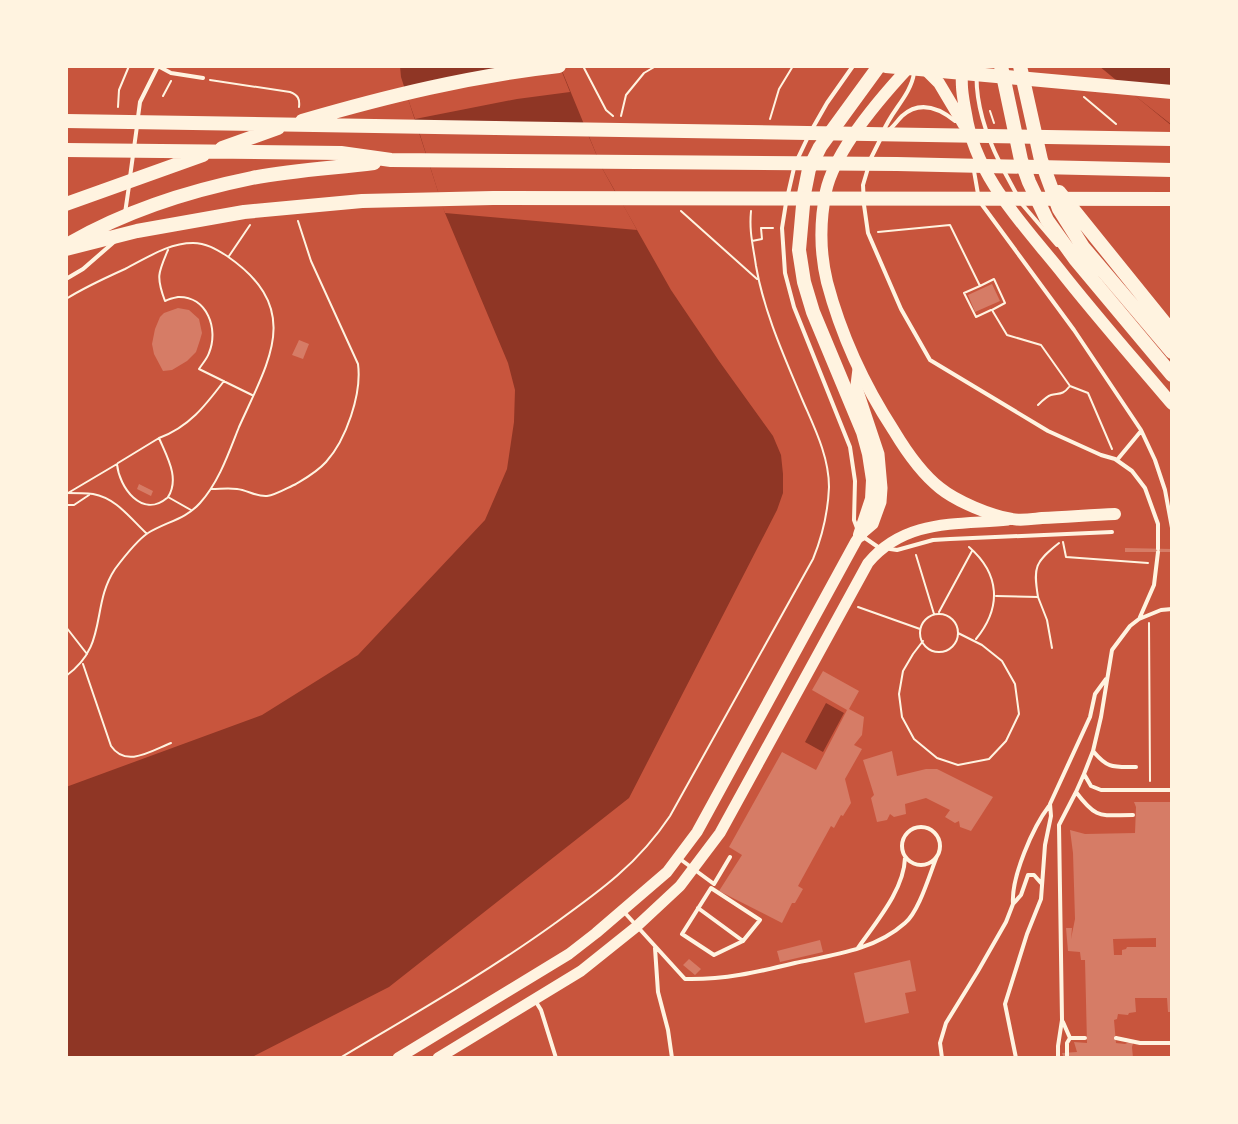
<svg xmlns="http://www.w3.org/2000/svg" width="1238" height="1124" font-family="'Open Sans',sans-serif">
<rect width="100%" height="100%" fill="#c8553d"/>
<path fill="#8f3625" d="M400,66H560L602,168L671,290L719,361L773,436L781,455L783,474V493L777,510L629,798L389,987L250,1058H66V787L262,715L358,655L485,520L507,469L514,422L515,390L508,363L445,213L401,77Z
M1099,66H1172V126Z
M826,703L844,713L823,752L805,742Z"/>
<path fill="#c8553d" d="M560,67L570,92L517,99L415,119L407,96Z
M1134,95L1172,98V125Z
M416,122L584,125L602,168L618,197L440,198Z
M621,201L637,230L445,213L441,203Z"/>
<path fill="#d67c66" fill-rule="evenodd" d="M992,284L1000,301L975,312L968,295Z
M178,308L189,310L199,319L202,333L200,340L196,352L187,361L172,370L163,371L154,354L152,344L155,329L160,317L164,313Z
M299,340L309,344L303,359L292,355Z
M139,484L153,491L151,496L137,489Z
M1125,548L1172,549V552H1125Z
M823,671L859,691L849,709L864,717L862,735L854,745L862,749L845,779L851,803L843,816L841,815L834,828L831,826L798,886L803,889L795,903H792L782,923L719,891L742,855L729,847L782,752L816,770L847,710L812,690Z
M892,751L897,776L926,769H937L993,797L971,831L960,827L959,821L955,823L945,817L950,810L926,798L905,804L906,814L894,817L890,814L887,820L877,822L871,798L874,795L863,760Z
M1134,802H1172V1012H1168L1167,998H1135L1136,1012L1129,1013L1128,1015L1118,1014L1117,1019L1114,1020L1116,1043L1125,1044L1134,1040L1132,1047L1133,1058H1064L1062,1053L1077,1052L1074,1042L1087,1043L1085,960H1081L1080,952L1068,951L1066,928H1072L1071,939L1075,919L1073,853L1070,830L1085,834L1135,833L1136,807ZM1156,938V947H1127L1126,949L1122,950V955H1114L1113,939Z
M820,940L823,952L780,962L777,951Z
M689,959L701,969L695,975L683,965Z
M910,960L916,991L905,993L909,1013L865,1023L854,973Z"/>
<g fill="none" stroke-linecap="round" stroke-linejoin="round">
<path stroke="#fff3e0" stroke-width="2" d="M583,66L606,110L613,116
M210,80L290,92C298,95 300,99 299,107
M163,96L171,81
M1084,97L1116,124
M118,107L119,90L129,66
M990,111L994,123
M621,116L626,95L644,73L656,66
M770,119L779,89L793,66
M681,211L757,279
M878,232L950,225L980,286L994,279L1005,303L992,310L1007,335L1041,345L1070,386L1088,393L1112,449
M752,241L762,239L761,228H773
M168,250C158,273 156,277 165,301C169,299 173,298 178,297C207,296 219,329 209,353C207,359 202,364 199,369L252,395
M229,256L250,225
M980,286L964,293L976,317L991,310
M66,299C85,287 105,278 125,269C147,258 168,243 193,243C206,243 216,249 227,256C304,309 269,360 239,427C229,452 219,482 200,503C186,519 166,522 148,533C136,541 124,557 115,569C90,607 109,645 66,676
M1038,405C1041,402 1047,396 1051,395C1059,393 1063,395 1069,387
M118,463L159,438
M212,489C220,489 228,488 237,489C247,490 257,497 267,496C276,495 287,488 296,484C306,478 317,472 326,462C346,440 362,394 358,364L311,261L298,221
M66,493C75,493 84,493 93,494C116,498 130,518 146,533
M68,493L117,464C119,487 142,519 167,498
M66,505H74L89,495
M191,510L168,497C180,478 167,457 159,438C189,427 205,406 224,381
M1063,542L1066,557L1148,563
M969,547C1000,574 1002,607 976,639
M916,555L934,614
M996,596L1038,597L1047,620L1052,648
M1038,597C1033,567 1035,562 1059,543
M858,607L920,629
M939,612L972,551
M920 633a19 19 0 1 1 38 0a19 19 0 1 1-38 0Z
M1149,623L1150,781
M66,627L87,654
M923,641L913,654L903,671L899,694L902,717L914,739L937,758L958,765L989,759L1006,741L1019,714L1015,684L1002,661L982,645L958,633
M83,664L111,746C126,768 151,751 171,743
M340,1058C412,1015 486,973 554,924C600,891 638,864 670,816L813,559C822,537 828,512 829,487C829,456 814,427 802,399C784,356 764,312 756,266C753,245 749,232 751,211"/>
<path stroke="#fff3e0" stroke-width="4" d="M158,66L171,73L203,78
M977,66C974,100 985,133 1000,163
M138,117L140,102L158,66
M889,130C894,126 898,120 902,116C920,100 939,108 955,121
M811,131L827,103L853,66
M883,132C891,111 911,95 914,73
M880,140L871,158L863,185L864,205L868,233L901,309L930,360L1048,431L1101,455L1115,459L1132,471L1145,488L1158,524V549
M797,160L807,139
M974,171L978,194
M1004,171L1017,195
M130,177L137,126
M788,194L794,168
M980,202L1074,330L1141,430L1155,460L1165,490L1172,528
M786,203L782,228L785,273L794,307L850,447L855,481L854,520L857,528
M1021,203L1057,245
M125,213L129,186
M66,279L83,269L114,242
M1117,460L1141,431
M862,536L881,549
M890,549L897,550L933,540L950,539L1112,532
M1172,609L1161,610L1139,619L1130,626L1112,650L1101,717L1093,751L1084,774L1091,786L1101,790H1172
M1140,617L1154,585L1158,552
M1093,751C1108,769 1113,767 1136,767
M1084,774L1076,792C1097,820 1100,815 1133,815
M902 846a19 19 0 1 1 38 0a19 19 0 1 1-38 0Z
M680,859L714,884L730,857
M711,888L760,920L743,941L714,955L682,934Z
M1013,904C1011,877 1033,827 1049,806
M698,908L743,941
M625,913L685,979C723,980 758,972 795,963C833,955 875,950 905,923C919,912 930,873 937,856
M655,948L658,992L668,1030L672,1058
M858,948C876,922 904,890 905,858
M536,1002L541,1010L556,1058
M1063,1022L1070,1038H1085
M1116,1038L1140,1043H1172
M942,1058L940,1043L946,1023L978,971L1006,922L1013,904L1021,895L1028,875H1034L1041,883
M1016,1058L1005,1004L1027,934L1041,899L1045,845L1051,816L1050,804L1090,717L1095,694L1106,679
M1058,1058V1046L1062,1020L1059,825L1076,792
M1067,1058V1043L1070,1038"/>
<path stroke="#fff3e0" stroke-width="11" d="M398,1058L569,954L596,933L667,872L697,832L856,541L860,535L873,524L881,502L882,488L879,454L856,385L858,369
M438,1058L581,971L636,927L680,886L720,833L868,563C905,519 955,525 1008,520"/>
<path stroke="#fff3e0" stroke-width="12" d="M910,66C882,96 835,150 826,191C820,220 820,253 827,282C841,335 864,385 894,431C906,451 921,473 940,488C956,501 991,516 1012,519C1021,521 1032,519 1042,518C1066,517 1091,515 1115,514
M963,66C960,83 963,98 966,114C975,175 1021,222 1059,269C1095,315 1134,359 1172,404
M924,68L939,83L964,125"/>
<path stroke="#fff3e0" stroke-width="14" d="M1001,66L1021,160L1029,182L1047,220L1075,259L1172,375
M1020,66L1041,160L1059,209L1083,247L1172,352
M1059,192L1172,332
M860,535L872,499L873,480L869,454L863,432L813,312L804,282L799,250L804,194L809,169L820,147L879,66"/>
<path stroke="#fff3e0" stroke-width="14" d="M886,66L1172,92
M66,121L1172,139
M302,121C388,96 470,76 559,66
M222,148L278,128
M66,150L341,153L391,160L897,164L1172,170
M66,204L203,155
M72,242C128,210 188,191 252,178C292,170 334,168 374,163
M66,249L137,231L244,212L362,201L493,198L1172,199"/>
</g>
<rect width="1238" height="1124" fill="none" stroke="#fff3e0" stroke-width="136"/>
</svg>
